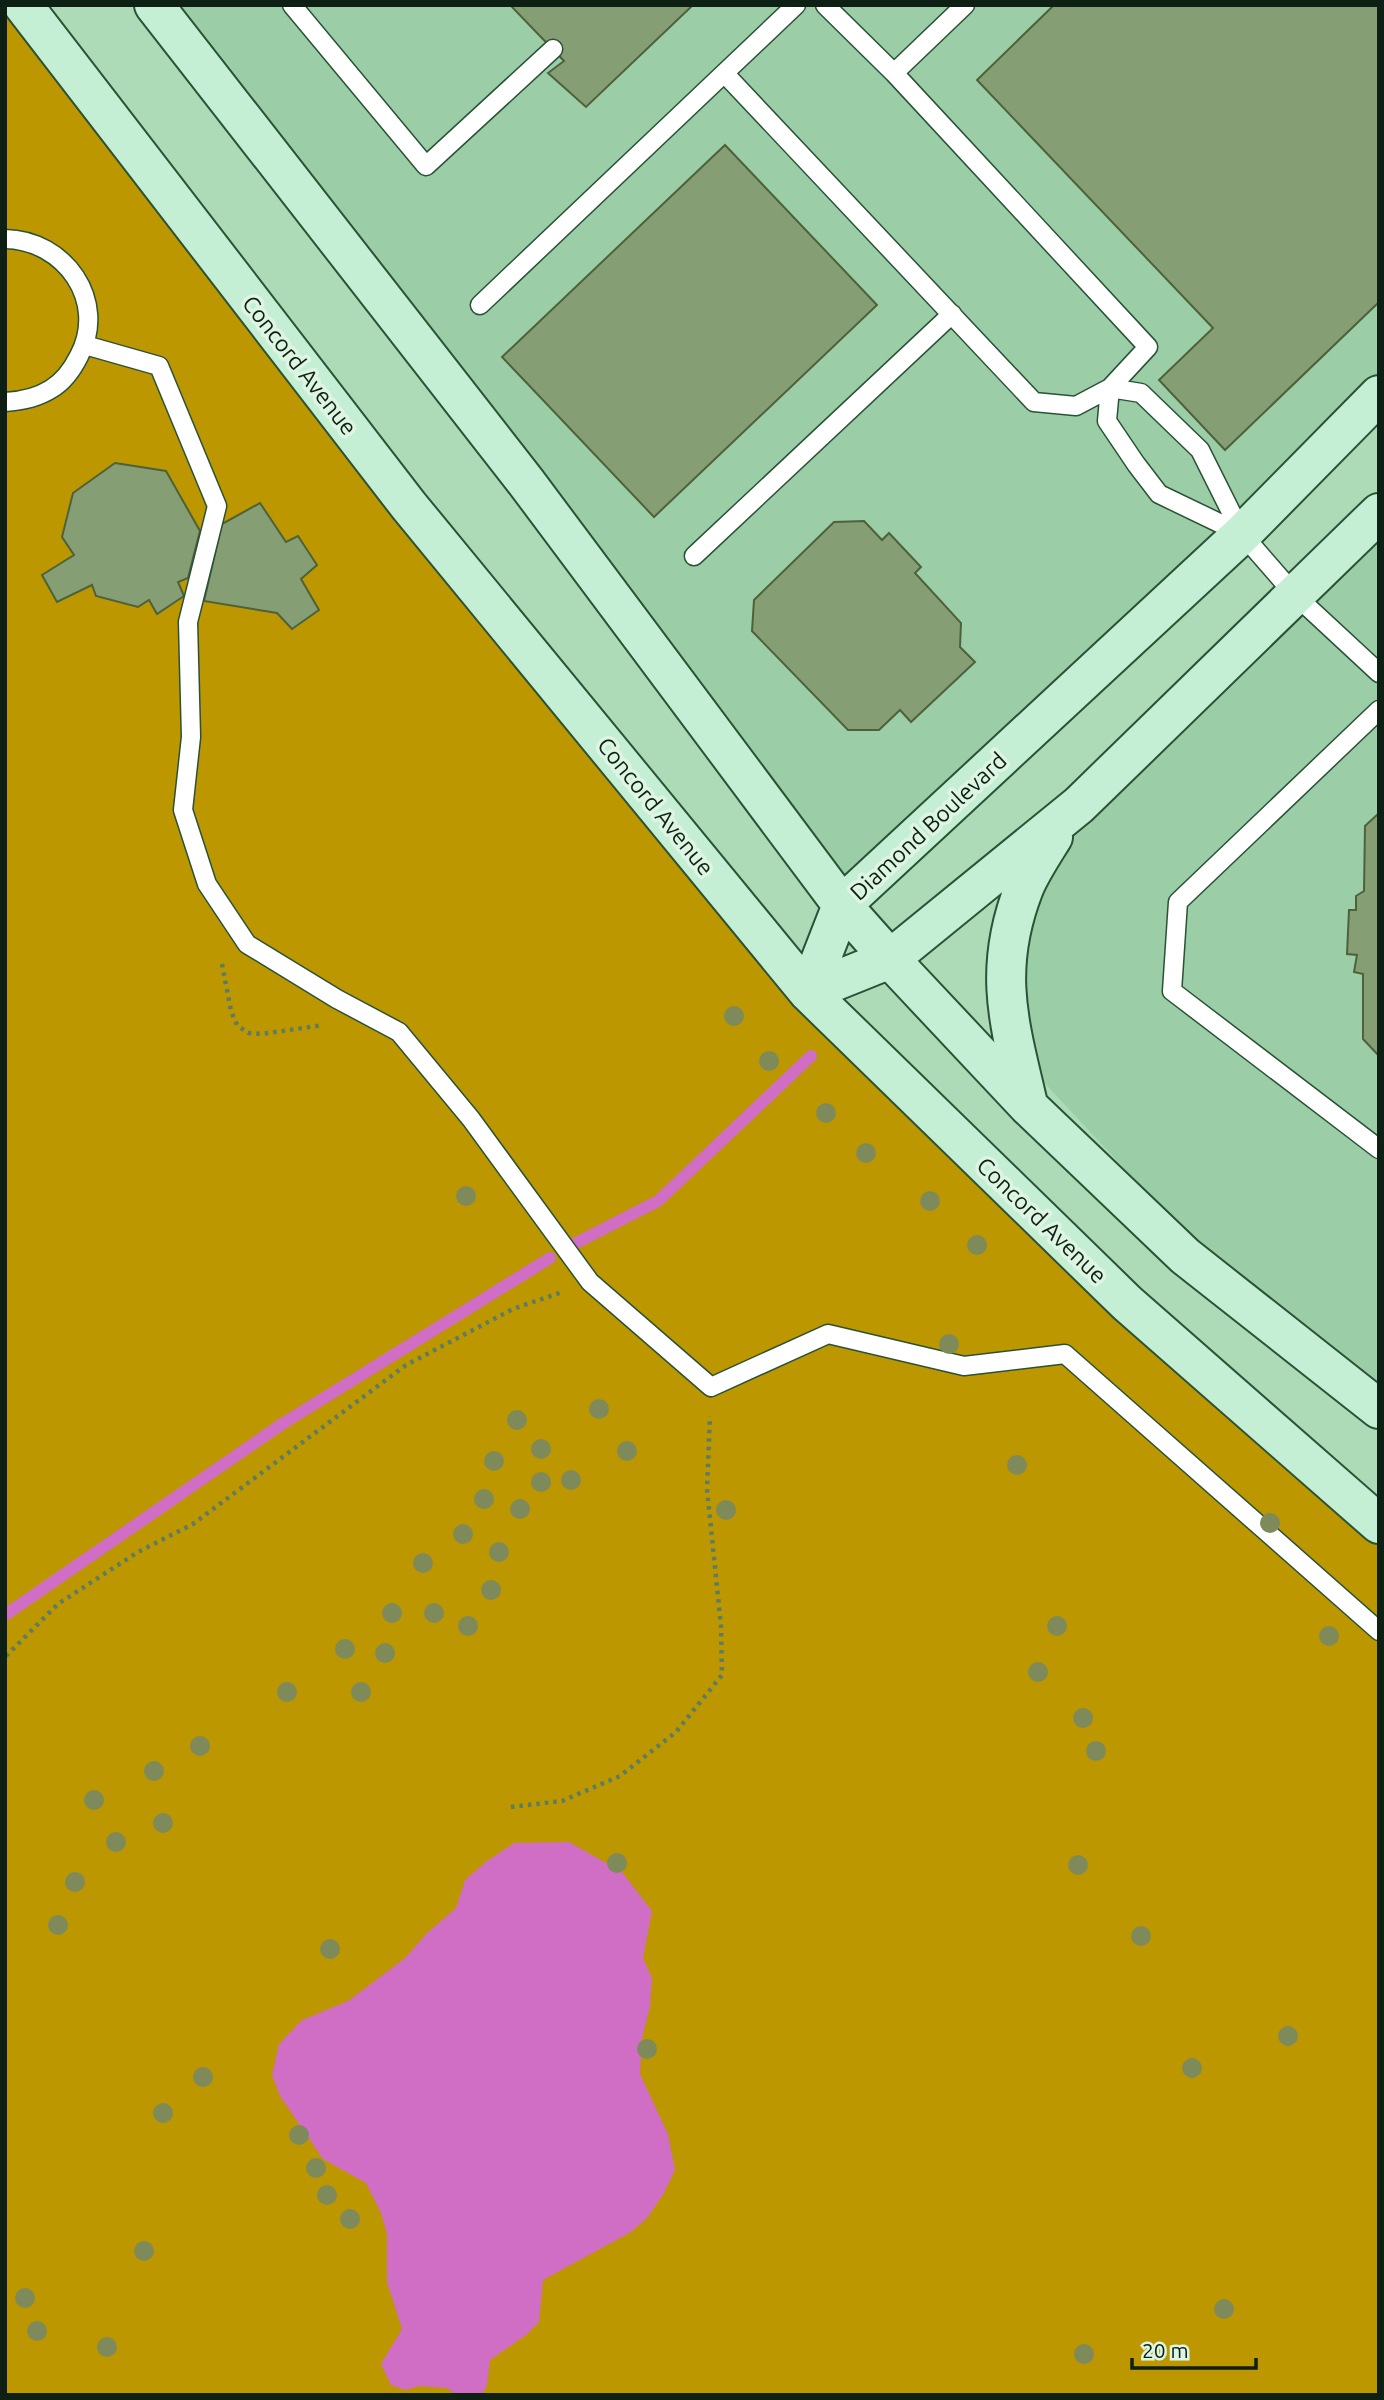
<svg xmlns="http://www.w3.org/2000/svg" width="1384" height="2400" font-family="Ubuntu,sans-serif">
<rect width="100%" height="100%" fill="#addab7"/>
<path fill="#9bcea7" d="M154,5H1379V395L842,905Z
M1379,513V1397L1190,1239L1040,1078L1021,1010L1028,906L1079,805Z"/>
<path fill="#bc9700" d="M5,5L808,992L1379,1524V2395H5Z"/>
<path fill="#cf6ec4" d="M569,1842L622,1872L652,1911L643,1958L652,1978L650,2007L642,2038L640,2074L668,2134L675,2170L664,2193L647,2218L631,2232L543,2280L539,2322L526,2335L490,2360L487,2385L482,2395H457L447,2388L419,2386L405,2390L391,2385L381,2364L402,2329L387,2282V2234L381,2213L366,2183L323,2159L280,2096L272,2075L279,2044L302,2020L348,2001L405,1958L427,1933L456,1908L465,1880L487,1861L514,1843Z"/>
<g fill="none" stroke-linecap="round" stroke-linejoin="round">
<path stroke="#cf6ec4" stroke-width="12" d="M576,1243L658,1201L811,1056
M5,1615L282,1424L550,1258"/>
</g>
<path fill="#869e73" stroke="#4d623a" stroke-width="2" d="M510,5H693L586,107L548,73L564,61Z
M1054,5H1379V302L1225,450L1159,380L1213,328L977,80Z
M725,145L877,305L654,517L502,357Z
M115,463L166,471L200,531L188,578L178,582L184,596L157,614L149,600L138,607L96,596L92,585L57,602L42,575L74,555L62,537L73,493Z
M260,503L286,542L298,536L317,565L301,579L319,610L292,629L277,613L204,601L222,524Z
M864,521L882,540L889,533L921,567L915,573L961,623L960,647L975,662L911,722L900,710L879,730H848L752,631L754,600L834,522Z
M1379,813V1056L1363,1039V974L1354,972L1357,955L1347,954L1349,910H1356V896L1364,891L1365,826Z"/>
<g fill="none" stroke-linecap="round" stroke-linejoin="round">
<defs>
<path id="lane" d="M292,5L426,166L553,49
M894,73L965,5
M725,74L1034,402L1076,406L1110,388L1148,347L894,73L825,5
M5,239C65,240 108,301 79,356C73,368 63,382 51,389C37,398 22,401 5,402
M480,305L796,5
M85,345L159,366L217,506L188,622L191,737L183,810L207,884L247,944L337,999L399,1032L471,1119L590,1282L711,1387L828,1334L964,1366L1065,1354L1379,1631
M1110,388L1141,393L1200,450L1242,534L1295,595L1379,673
M1110,388L1107,421L1136,464L1159,494L1242,534
M694,556L952,314
M1379,710L1178,902L1172,991L1379,1149"/>
<path id="secondary" d="M23,5L409,506L808,992L1127,1303L1379,1524
M154,5L526,482L842,905L890,959L1028,1106L1185,1256L1379,1409
M808,992L842,905L1242,534L1379,395
M808,992L890,959L1079,805L1379,513
M1028,1104C1009,1023 992,970 1024,888C1031,871 1043,853 1053,837"/>
</defs>
<use href="#lane" stroke="#2a5235" stroke-width="21"/>
<use href="#secondary" stroke="#2a5235" stroke-width="42"/>
<path stroke="#5d7c64" stroke-width="4.5" stroke-dasharray="3.5 5" stroke-linecap="butt" d="M222,964L231,1011L237,1025L248,1033L262,1034L323,1025
M6,1656L58,1604L138,1552L193,1524L406,1365L513,1309L562,1292
M511,1807L562,1801L620,1776L676,1732L722,1675L721,1626L707,1489L710,1416"/>
<use href="#lane" stroke="#fff" stroke-width="18"/>
<use href="#secondary" stroke="#c4efd4" stroke-width="38"/>
</g>
<g fill="#7f8a5a">
<circle cx="734" cy="1016" r="10"/>
<circle cx="769" cy="1061" r="10"/>
<circle cx="826" cy="1113" r="10"/>
<circle cx="866" cy="1153" r="10"/>
<circle cx="466" cy="1196" r="10"/>
<circle cx="930" cy="1201" r="10"/>
<circle cx="977" cy="1245" r="10"/>
<circle cx="949" cy="1344" r="10"/>
<circle cx="599" cy="1409" r="10"/>
<circle cx="517" cy="1420" r="10"/>
<circle cx="541" cy="1449" r="10"/>
<circle cx="627" cy="1451" r="10"/>
<circle cx="494" cy="1461" r="10"/>
<circle cx="1017" cy="1465" r="10"/>
<circle cx="571" cy="1480" r="10"/>
<circle cx="541" cy="1482" r="10"/>
<circle cx="484" cy="1499" r="10"/>
<circle cx="520" cy="1509" r="10"/>
<circle cx="726" cy="1510" r="10"/>
<circle cx="1270" cy="1523" r="10"/>
<circle cx="463" cy="1534" r="10"/>
<circle cx="499" cy="1552" r="10"/>
<circle cx="423" cy="1563" r="10"/>
<circle cx="491" cy="1590" r="10"/>
<circle cx="392" cy="1613" r="10"/>
<circle cx="434" cy="1613" r="10"/>
<circle cx="468" cy="1626" r="10"/>
<circle cx="1057" cy="1626" r="10"/>
<circle cx="1329" cy="1636" r="10"/>
<circle cx="345" cy="1649" r="10"/>
<circle cx="385" cy="1653" r="10"/>
<circle cx="1038" cy="1672" r="10"/>
<circle cx="287" cy="1692" r="10"/>
<circle cx="361" cy="1692" r="10"/>
<circle cx="1083" cy="1718" r="10"/>
<circle cx="200" cy="1746" r="10"/>
<circle cx="1096" cy="1751" r="10"/>
<circle cx="154" cy="1771" r="10"/>
<circle cx="94" cy="1800" r="10"/>
<circle cx="163" cy="1823" r="10"/>
<circle cx="116" cy="1842" r="10"/>
<circle cx="617" cy="1863" r="10"/>
<circle cx="1078" cy="1865" r="10"/>
<circle cx="75" cy="1882" r="10"/>
<circle cx="58" cy="1925" r="10"/>
<circle cx="1141" cy="1936" r="10"/>
<circle cx="330" cy="1949" r="10"/>
<circle cx="1288" cy="2036" r="10"/>
<circle cx="647" cy="2049" r="10"/>
<circle cx="1192" cy="2068" r="10"/>
<circle cx="203" cy="2077" r="10"/>
<circle cx="163" cy="2113" r="10"/>
<circle cx="299" cy="2135" r="10"/>
<circle cx="316" cy="2168" r="10"/>
<circle cx="327" cy="2195" r="10"/>
<circle cx="350" cy="2219" r="10"/>
<circle cx="144" cy="2251" r="10"/>
<circle cx="25" cy="2298" r="10"/>
<circle cx="1224" cy="2309" r="10"/>
<circle cx="37" cy="2331" r="10"/>
<circle cx="107" cy="2347" r="10"/>
<circle cx="1084" cy="2354" r="10"/>
</g>
<g text-anchor="middle" dominant-baseline="central" stroke-width="7" stroke-linejoin="round" paint-order="stroke">
<g font-size="23" fill="#0e2013" stroke="#def5e3">
<text transform="translate(300 365) rotate(52)">Concord Avenue</text>
<text transform="translate(656 806) rotate(51)">Concord Avenue</text>
<text transform="translate(928 826) rotate(-43)">Diamond Boulevard</text>
<text transform="translate(1042 1220) rotate(44)">Concord Avenue</text>
</g>
</g>
<rect width="1384" height="2400" fill="none" stroke="#0e2013" stroke-width="14"/>
<path d="M1132 2358v10h124v-10" fill="none" stroke="#0e2013" stroke-width="3.5"/>
<text x="1142" y="2358" font-size="21" fill="#0e2013" stroke="#def5e3" stroke-width="5" paint-order="stroke">20 m</text>
</svg>
